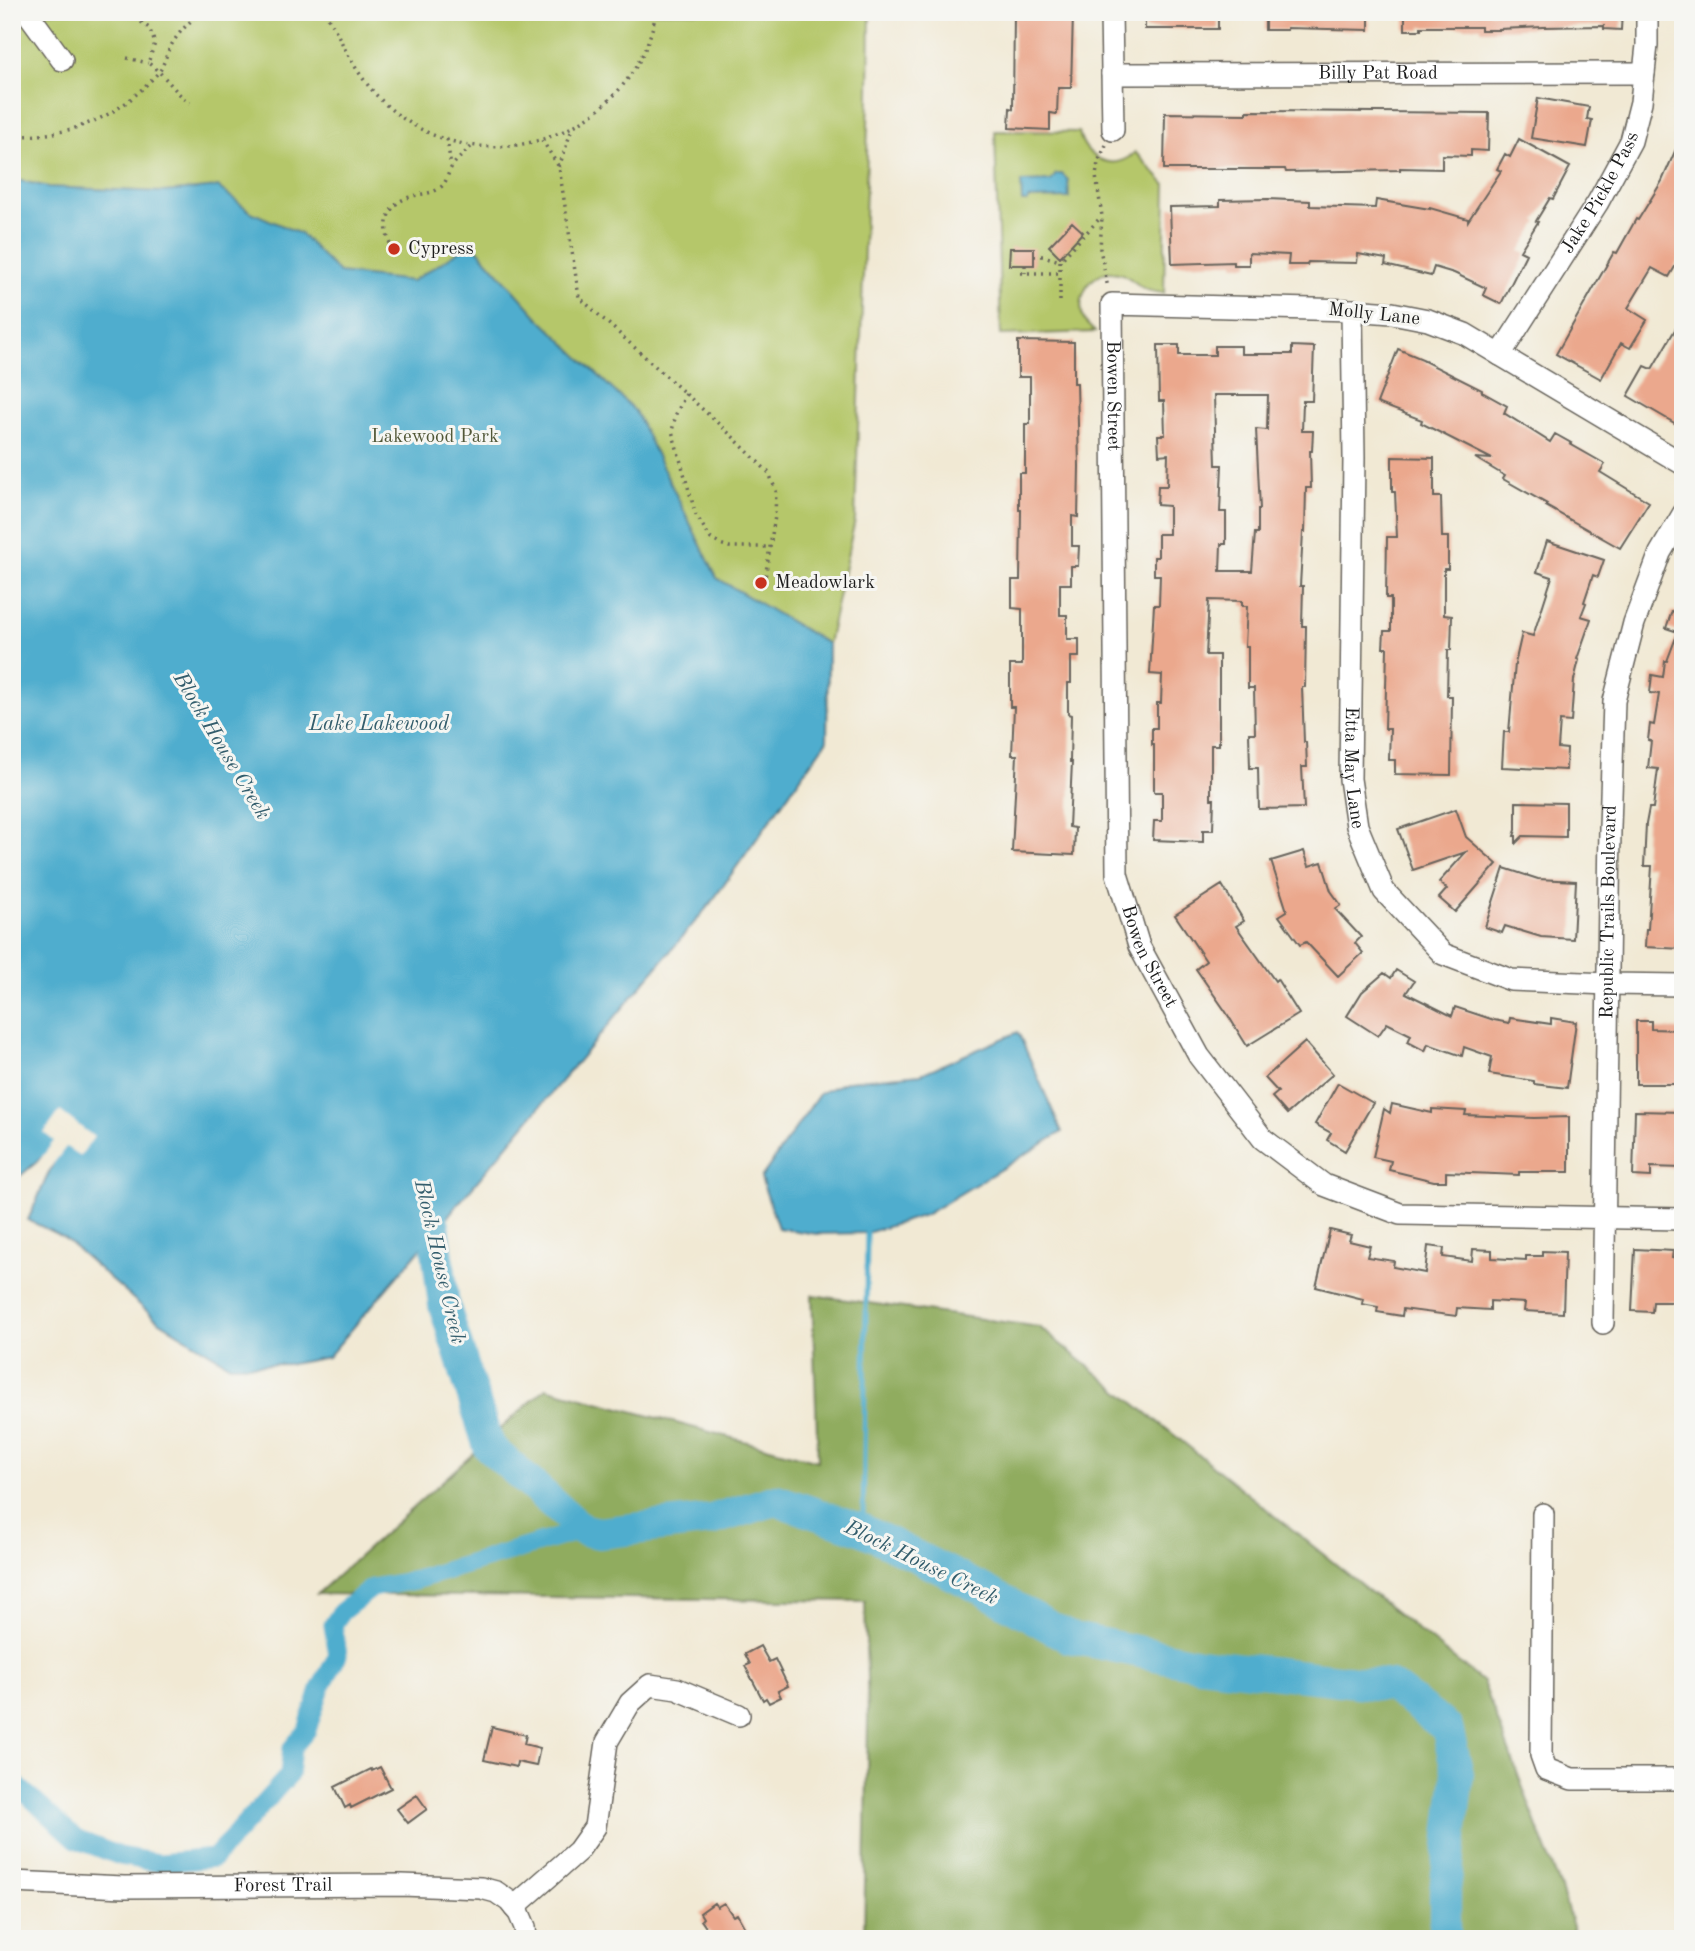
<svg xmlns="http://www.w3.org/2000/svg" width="1695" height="1951" font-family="'Old Standard TT',serif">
<rect width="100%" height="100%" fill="#f6f6f2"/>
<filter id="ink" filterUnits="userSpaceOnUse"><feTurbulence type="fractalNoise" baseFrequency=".0143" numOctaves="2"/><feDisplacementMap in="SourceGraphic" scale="14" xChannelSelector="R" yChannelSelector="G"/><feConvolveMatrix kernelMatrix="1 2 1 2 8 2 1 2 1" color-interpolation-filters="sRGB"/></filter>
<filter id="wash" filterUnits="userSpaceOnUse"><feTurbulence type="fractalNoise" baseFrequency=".00686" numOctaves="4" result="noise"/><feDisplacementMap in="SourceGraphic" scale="28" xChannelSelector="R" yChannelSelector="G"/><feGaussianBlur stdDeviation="1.57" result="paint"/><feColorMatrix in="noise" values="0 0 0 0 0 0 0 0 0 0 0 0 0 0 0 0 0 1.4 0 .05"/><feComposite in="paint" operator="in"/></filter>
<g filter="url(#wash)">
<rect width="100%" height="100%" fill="#f1e9d4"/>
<path fill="#b5c76b" stroke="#687244" stroke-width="2" d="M12,12H870L869,94L855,520L828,644L827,740L710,904L12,627Z
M995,131L1079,132C1084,158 1115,174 1135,152L1166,185L1164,293C1157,292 1149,292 1143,288C1131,280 1124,271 1109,272C1087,275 1076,301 1084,320C1087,325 1091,328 1095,332L1001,335Z"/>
<path fill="#90ac5f" stroke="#56643e" stroke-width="2" d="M812,1295L1039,1327L1483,1682L1560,1886L1577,1939H864L868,1719L865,1601L317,1594L546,1388L818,1461Z"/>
<path fill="#50adce" stroke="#366475" stroke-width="2" d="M1056,174H1062L1068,180L1069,198L1028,199V202H1022L1021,182L1051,181Z
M12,179L49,187L163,192L218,187L251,212L301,234L339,273L412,281L472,243L538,317L635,411L717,578L828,644L827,740L710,904L411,1260L328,1357L291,1364L230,1365L157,1320L63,1237L28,1220L63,1140L20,1176H12Z
M1018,1032L1062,1132L925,1215L867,1233L817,1234L778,1228L761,1178L820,1093L848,1081L921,1074Z"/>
<path fill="#f1e9d4" d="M60,1111L94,1137L80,1156L66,1147L44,1176L55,1151L32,1170L54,1141L44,1133Z"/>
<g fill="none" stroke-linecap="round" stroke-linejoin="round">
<path stroke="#50adce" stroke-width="5" d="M863,1530L867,1233"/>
<path stroke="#50adce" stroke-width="19" d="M12,1781L76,1839L120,1856L159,1863L214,1858L289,1775L292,1748L307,1730L321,1687L338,1655L333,1625L341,1612L372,1588L415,1580L583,1530"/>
<path stroke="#50adce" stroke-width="32" d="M424,1190L434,1226L444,1305L489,1447L583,1530L599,1533L711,1520L776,1500L863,1530L984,1590L1068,1637L1199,1664L1391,1686L1447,1728L1458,1774L1445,1891V1939"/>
</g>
<g id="blocks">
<path fill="#eba88d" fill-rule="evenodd" d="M1014,12L1073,14L1071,88H1058L1057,114L1050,113V130L1009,128L1010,108L1013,109Z
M1145,12H1218V29H1145Z
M1265,12H1369V30L1287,28V30H1265Z
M1405,12H1622L1621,30L1604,29V26L1543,27L1499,29V30H1481V27H1421V30H1405Z
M1538,98L1589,107L1587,119L1592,120L1587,147L1531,138Z
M1247,111L1489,113L1488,151L1471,150V156L1442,155V169L1400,168V170L1286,172L1285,169H1164L1165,113L1247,114Z
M1683,133V253L1669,277L1652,268L1628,308L1647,320L1630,348L1621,343L1601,379L1556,354L1614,252L1617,253L1636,219L1638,220L1662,181Z
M1519,139L1570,167L1553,199L1550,198L1536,221L1538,222L1520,251L1526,254L1501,304L1483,295L1486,288L1454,273L1434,267L1431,276L1385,265L1386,259L1358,254L1357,263L1308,262L1307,265H1288L1289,255L1249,253V265H1234V262L1172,264L1170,207L1220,206V200L1268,199L1310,201V206L1375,208L1376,200L1430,209V208L1468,219V221L1501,171L1497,169L1505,154L1510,157Z
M1072,222L1083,232L1060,257L1049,246Z
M1010,248H1034V265H1009Z
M1683,316V428L1628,396L1645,366L1652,369Z
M1018,341L1074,342V383H1077L1079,466L1078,517L1072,516V546H1079L1078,566H1071V584H1060V615H1067V639H1079V657H1071V683H1068V714L1071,715L1070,762H1072L1069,827L1075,828L1074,855L1012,852L1017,755H1012L1014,707H1010V665H1022V609L1012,608V580H1020L1021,510H1019V473H1025V424H1030V377H1018Z
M1158,345H1179V355H1215V346H1241V354H1292V346L1314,347L1312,401H1303L1302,431H1313L1312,451H1310L1311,488H1306L1305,532H1303L1300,586H1303L1302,626H1306L1305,687H1302L1304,742H1306L1307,767H1302L1304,808L1259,809L1258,768H1250L1249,733H1255L1254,688H1248V646H1245L1247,606H1242V601L1209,600L1206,655H1219V745H1211V799H1214L1213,830H1203V842L1153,840L1154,821H1162V792H1154V745H1152V728H1157V703H1161L1162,675L1150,674L1154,605H1159L1160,575H1154V557H1158V534H1169V506L1157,505L1158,486H1167L1168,454L1159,455L1158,435H1165L1164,401H1159ZM1214,395H1268L1267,430L1256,429L1260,509H1258V533H1255L1252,571H1220L1221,544H1226V512H1220L1222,465H1216Z
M1398,349L1425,360L1424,361L1482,390V392L1507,406L1504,413L1550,442L1555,434L1571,443L1570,444L1605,464L1600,472L1649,502L1620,548L1546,506L1547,504L1503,479L1505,476L1475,458L1492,459L1421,423L1422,420L1377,403Z
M1392,457L1434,458V497H1441L1442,537H1448V569H1444V615L1452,616L1451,650H1448L1447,696H1452L1451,775L1395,774V760H1389L1390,729H1385L1387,648H1383L1384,631H1391V598H1386L1387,537H1397L1395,492H1392Z
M1547,541L1604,560L1598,577L1593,575L1584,602L1586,603L1581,616L1591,619L1577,659L1579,660L1574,680L1571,722L1560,721L1558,748L1567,749L1566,770L1502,767L1504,732H1509L1515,664L1522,633L1533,636L1552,577L1537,572Z
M1672,611L1683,615V949L1645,947L1646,929H1648L1652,866H1644L1646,824L1649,808H1653L1658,769L1648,768L1651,741L1648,740L1650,724L1654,725L1659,694L1650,693L1652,675L1663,677L1665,661H1667L1678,632L1666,628Z
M1516,802L1566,803V837L1523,836L1516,843V836H1514L1516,830Z
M1456,809L1466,837L1497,864L1455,912L1439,898L1447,889L1439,882L1466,852L1413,870L1398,829Z
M1304,851L1309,866L1322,862L1331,891L1341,905L1335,909L1361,937L1355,943L1363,953L1338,976L1306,942L1300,945L1279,916L1287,911L1271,861Z
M1504,868L1538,879L1576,881L1573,939L1541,937L1505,926L1502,933L1485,927Z
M1222,885L1244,921L1236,926L1275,981L1277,979L1299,1014L1247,1046L1226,1012L1196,969L1206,961L1175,915Z
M1396,970L1414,981L1406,993L1452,1016L1455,1007L1494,1020L1509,1023L1510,1018L1551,1024V1018L1576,1022L1567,1088L1534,1084V1081L1489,1074L1492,1057L1464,1047L1462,1056L1428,1044L1425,1051L1408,1042L1411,1035L1387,1023L1378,1036L1347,1016L1362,992L1384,973L1391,978Z
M1636,1021H1651V1029L1683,1030V1084H1636Z
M1305,1042L1333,1074L1287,1114L1272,1097L1278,1092L1265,1078Z
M1338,1083L1373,1103L1345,1151L1327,1140L1331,1133L1315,1124Z
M1392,1104L1432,1113V1109L1466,1111L1465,1115L1534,1118L1569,1117V1172H1519V1175L1446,1172V1181H1434L1389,1170L1391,1161L1373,1157L1384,1109L1390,1113Z
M1635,1111L1683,1112V1168L1651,1167V1177L1633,1176Z
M1330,1230L1351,1235L1349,1241L1370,1246L1367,1257L1394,1261L1393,1267L1425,1273L1428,1246L1444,1248L1443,1257L1472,1261L1473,1249L1492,1250V1258L1526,1260V1256H1542V1251L1565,1252L1563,1313L1524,1311L1525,1303L1490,1301V1310L1457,1308L1456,1316L1403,1309L1402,1316L1377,1312L1378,1307L1362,1304L1363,1299L1316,1287Z
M1635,1249L1673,1251L1672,1258H1683V1302H1653L1652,1312L1632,1311Z
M760,1646L769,1662L775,1659L788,1686L778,1691L781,1697L769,1703L766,1698L763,1700L745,1666L750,1664L745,1654Z
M492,1727L526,1735L524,1744L540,1748L536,1766L517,1762L516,1767L484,1760Z
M380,1767L391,1788L351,1808L350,1805L345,1808L335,1787L371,1769L372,1771Z
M417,1795L427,1809L408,1823L397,1809Z
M714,1903L717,1907L724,1903L733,1916L737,1914L751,1939H714L701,1920L703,1918L700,1913Z"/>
</g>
</g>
<g filter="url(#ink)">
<use href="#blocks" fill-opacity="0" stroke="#67645c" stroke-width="2"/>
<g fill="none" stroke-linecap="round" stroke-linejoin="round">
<defs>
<g id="minor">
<path d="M27,12L62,60"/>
<path d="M1111,12L1113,130"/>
<path id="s1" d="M1112,74L1644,73"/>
<path id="s2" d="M1352,310L1354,458L1350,779L1357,826L1384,891L1443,954L1511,980L1608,984L1683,985"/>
<path id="s3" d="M1500,355L1598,202L1631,141L1641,102L1644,73L1647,45V12"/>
<path id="s4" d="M1683,464L1465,334L1428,320L1392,313L1352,310L1112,304L1117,874L1139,946L1199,1056L1263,1139L1324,1185L1400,1214L1683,1219"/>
<path id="s5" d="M1603,1323L1610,828L1614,701L1634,623L1660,553L1683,514"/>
<path d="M1543,1514L1541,1755L1546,1769L1572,1779H1683"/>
<path id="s6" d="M12,1882L124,1887L402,1885L481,1888L496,1892L509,1901L519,1913L525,1927L526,1939"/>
<path d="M514,1907L578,1851L595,1827L607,1742L630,1703L650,1685L677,1689L739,1715"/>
</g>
</defs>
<use href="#minor" stroke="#67645c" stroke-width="24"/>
<path stroke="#67645c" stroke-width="3.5" stroke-dasharray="2 5" stroke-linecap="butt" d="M324,12C335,26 341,43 350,58C364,83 383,106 407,121C503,184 637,125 656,12
M141,22L149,28L155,43L148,63C166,75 173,91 190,103
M127,58L148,63
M12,136C61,137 107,123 142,89C148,83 156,76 161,69C165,61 167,52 172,44C179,32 190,21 201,12
M447,139L451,167
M542,140L559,167L579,297L732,436L769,473L776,491L775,516L765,578
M1106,145L1098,162L1096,176L1102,216L1100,249L1108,288
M559,167L572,129
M390,244C382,224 388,203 410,197C421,193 431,195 441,187C447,182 447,175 451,168C456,160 466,152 473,145
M1034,256H1043L1060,261
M1025,265V273
M1021,273H1060V261L1101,217
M1060,301V273
M686,394L676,414L672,431L696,515L711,539L720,544L729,547H771"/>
<use href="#minor" stroke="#fff" stroke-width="21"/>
</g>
</g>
<g fill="#c8321e" stroke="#f6f6f2" stroke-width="2.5">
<circle cx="394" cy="249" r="7"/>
<circle cx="761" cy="583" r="7"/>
</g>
<g text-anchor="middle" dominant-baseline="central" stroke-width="6" stroke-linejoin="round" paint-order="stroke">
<g font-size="19" fill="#1c1c1c" stroke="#f6f6f2">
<text stroke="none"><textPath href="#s1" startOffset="266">Billy Pat Road</textPath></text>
<text stroke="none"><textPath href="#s3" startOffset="191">Jake Pickle Pass</textPath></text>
<text transform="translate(1374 315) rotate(6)">Molly Lane</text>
<text stroke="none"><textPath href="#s4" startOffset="702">Bowen Street</textPath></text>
<text stroke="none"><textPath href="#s2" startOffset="458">Etta May Lane</textPath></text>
<text stroke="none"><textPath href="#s5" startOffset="411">Republic Trails Boulevard</textPath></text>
<text stroke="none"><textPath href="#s4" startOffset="1269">Bowen Street</textPath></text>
<text stroke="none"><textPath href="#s6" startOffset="271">Forest Trail</textPath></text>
</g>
<g font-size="19" fill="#1c1c1c" stroke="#f6f6f2" text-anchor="start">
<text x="408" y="249">Cypress</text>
<text x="775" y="583">Meadowlark</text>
</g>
<g font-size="19" fill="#525838" stroke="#f6f6f2">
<text x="435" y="437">Lakewood Park</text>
</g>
<g font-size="21" font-style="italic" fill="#335d6c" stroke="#f6f6f2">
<text x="379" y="724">Lake Lakewood</text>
<text transform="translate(221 746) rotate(59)">Block House Creek</text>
<text transform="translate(439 1262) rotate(77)">Block House Creek</text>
<text transform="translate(921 1563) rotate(26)">Block House Creek</text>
</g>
</g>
<rect width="1695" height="1951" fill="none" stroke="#f6f6f2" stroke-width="42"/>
</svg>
